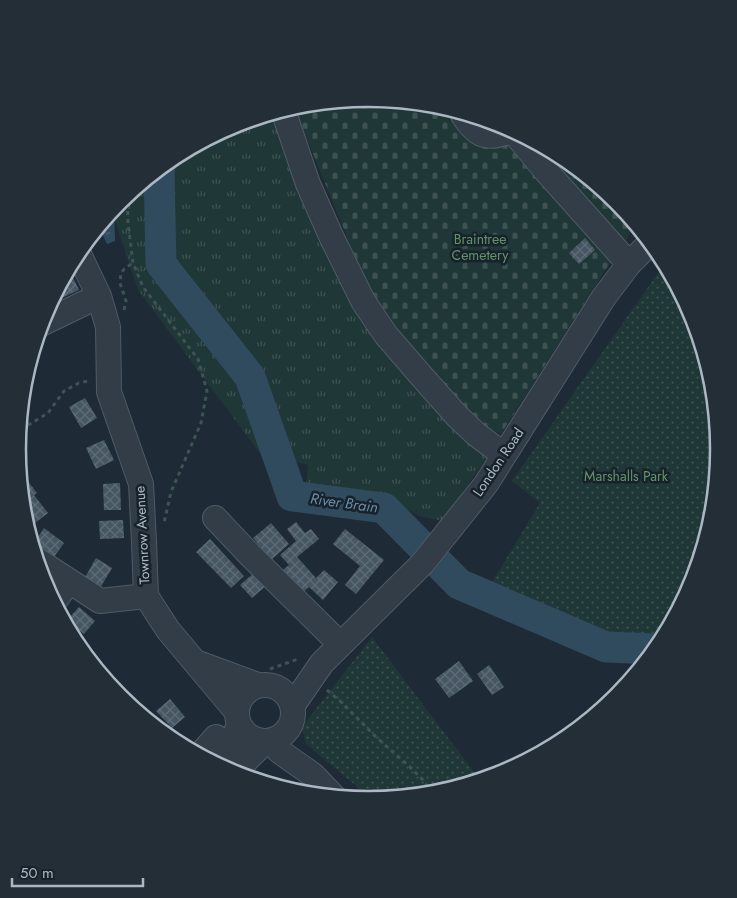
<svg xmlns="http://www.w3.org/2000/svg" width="737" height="898" font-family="Jost,sans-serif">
<defs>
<pattern id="grass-tufts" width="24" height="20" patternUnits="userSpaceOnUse" patternTransform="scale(1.25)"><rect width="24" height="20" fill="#203737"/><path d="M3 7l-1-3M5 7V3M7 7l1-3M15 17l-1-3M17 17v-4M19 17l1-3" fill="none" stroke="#3e5252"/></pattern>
<pattern id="cemetery-stones" width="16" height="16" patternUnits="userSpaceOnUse" patternTransform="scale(1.25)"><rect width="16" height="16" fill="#203737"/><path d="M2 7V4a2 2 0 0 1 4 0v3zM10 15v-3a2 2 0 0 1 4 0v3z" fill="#3e5252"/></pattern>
<pattern id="park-dots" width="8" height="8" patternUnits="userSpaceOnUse" patternTransform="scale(1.25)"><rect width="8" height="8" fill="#203737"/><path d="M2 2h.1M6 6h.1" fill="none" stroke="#3e5252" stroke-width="1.8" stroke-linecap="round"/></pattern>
<pattern id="water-ripples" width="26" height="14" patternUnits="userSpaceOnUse" patternTransform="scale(1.25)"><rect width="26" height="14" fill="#304a5e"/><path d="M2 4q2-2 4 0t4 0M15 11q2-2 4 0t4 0" fill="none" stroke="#4b6273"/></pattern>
<pattern id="building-cross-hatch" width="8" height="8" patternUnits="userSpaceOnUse" patternTransform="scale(1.25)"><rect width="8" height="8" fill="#465662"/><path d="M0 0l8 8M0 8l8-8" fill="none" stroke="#5e6c77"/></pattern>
</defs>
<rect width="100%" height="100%" fill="#1e2b36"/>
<path fill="url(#grass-tufts)" d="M280,111L339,267L496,444L443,521L420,516L385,498L306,489L308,465L259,452L138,290L112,211L121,201L174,157L234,125Z"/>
<path fill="url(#cemetery-stones)" d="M369,98L437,105L503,125L564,157L617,201L636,225L608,266L501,434L475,421L374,303L294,107L300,105Z"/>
<path fill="url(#park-dots)" d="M665,263L693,315L713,381L719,449L713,518L693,584L665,636L610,634L491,584L540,503L512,481Z
M372,637L480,780L437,793L373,800L306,744L302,727Z"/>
<path fill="url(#water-ripples)" d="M114,208L115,241L107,244L99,227Z"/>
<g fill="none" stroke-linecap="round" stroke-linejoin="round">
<path stroke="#304a5e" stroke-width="31" d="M159,169L161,264L250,377L292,496L384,508L459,584L606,647L657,649"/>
</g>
<path fill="url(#building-cross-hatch)" d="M585,238L595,250L579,264L569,253Z
M71,273L79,290L55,301L53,297L65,276Z
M85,398L97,418L81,428L69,407Z
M104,440L114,460L96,469L86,448Z
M26,479L37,493L34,495L48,513L31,526L24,516L21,483Z
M120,483L121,510H104L103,484Z
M123,520L124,538L100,539L99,521Z
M296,522L305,533L311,529L319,539L297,557L316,578L324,570L338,582L323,600L309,587L301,594L280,572L289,565L280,555L296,541L287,529Z
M271,523L289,544L271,560L253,538Z
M44,528L64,543L54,557L34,543Z
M345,529L384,560L356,594L345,585L360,566L333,544Z
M210,539L244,576L231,588L196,552Z
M96,558L112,568L99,590L83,581Z
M255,572L267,585L252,598L240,585Z
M79,607L95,621L84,634L67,620Z
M459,661L473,681L449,698L435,679Z
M489,665L504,687L492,695L477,674Z
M170,699L185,717L172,728L156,711Z"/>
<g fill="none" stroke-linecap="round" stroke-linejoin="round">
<defs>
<path id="minor" d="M283,110L308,184L331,236L363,301L386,335L424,379L457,416L476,434L504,455
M463,113V115C477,137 488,141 512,130
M512,130L546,171L629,264
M78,252L99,296L108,327L109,392L141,484L144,542L146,596L168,630L236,711
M41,324L99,296
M215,518L251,556L340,644
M37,560L100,601L146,596
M54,602L69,581
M198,663L258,685
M237 713a28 28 0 1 1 56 0a28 28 0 1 1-56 0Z
M293,705L322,663L422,564L486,484L604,297L629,264L651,242
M274,740L279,751L313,775L334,797
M200,755L216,737
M223,768L239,724
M233,773L266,741"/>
</defs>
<use href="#minor" stroke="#4f5b65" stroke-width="26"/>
<path stroke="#3e5454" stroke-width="3" stroke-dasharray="4 4" stroke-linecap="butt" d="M127,195L128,223L133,263L143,287L198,359L207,391L201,423L171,492L164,523
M124,310L126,301L120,283L121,273L125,268L133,263
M20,427L30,424L48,413L64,391L79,383L88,381
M270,669L298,659L299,661
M327,690L341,702L377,738L409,766L423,780L432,794"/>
<use href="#minor" stroke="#323d47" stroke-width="24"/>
</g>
<g text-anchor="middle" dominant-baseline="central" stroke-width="5" stroke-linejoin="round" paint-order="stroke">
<g font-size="14" fill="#639468" stroke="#17222b">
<text x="480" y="239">Braintree<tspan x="480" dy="16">Cemetery</tspan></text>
<text x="626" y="476">Marshalls Park</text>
</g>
<g font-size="14" fill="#abb8c4" stroke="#17222b">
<text transform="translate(498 462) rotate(-56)">London Road</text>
<text transform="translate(142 535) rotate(-93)">Townrow Avenue</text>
</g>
<g font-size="15" font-style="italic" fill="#6a8daa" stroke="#17222b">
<text transform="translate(344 503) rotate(8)">River Brain</text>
</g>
</g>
<path d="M0 0H737V898H0ZM26 449a342 342 0 1 1 684 0a342 342 0 1 1-684 0Z" fill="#232e37" fill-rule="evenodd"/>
<path fill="none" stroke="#abb8c4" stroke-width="2.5" d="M26 449a342 342 0 1 1 684 0a342 342 0 1 1-684 0Z"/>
<path d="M12 878v8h131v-8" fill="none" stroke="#abb8c4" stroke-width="2.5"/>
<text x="20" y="878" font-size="15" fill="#abb8c4" stroke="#17222b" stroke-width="4" paint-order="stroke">50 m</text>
</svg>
